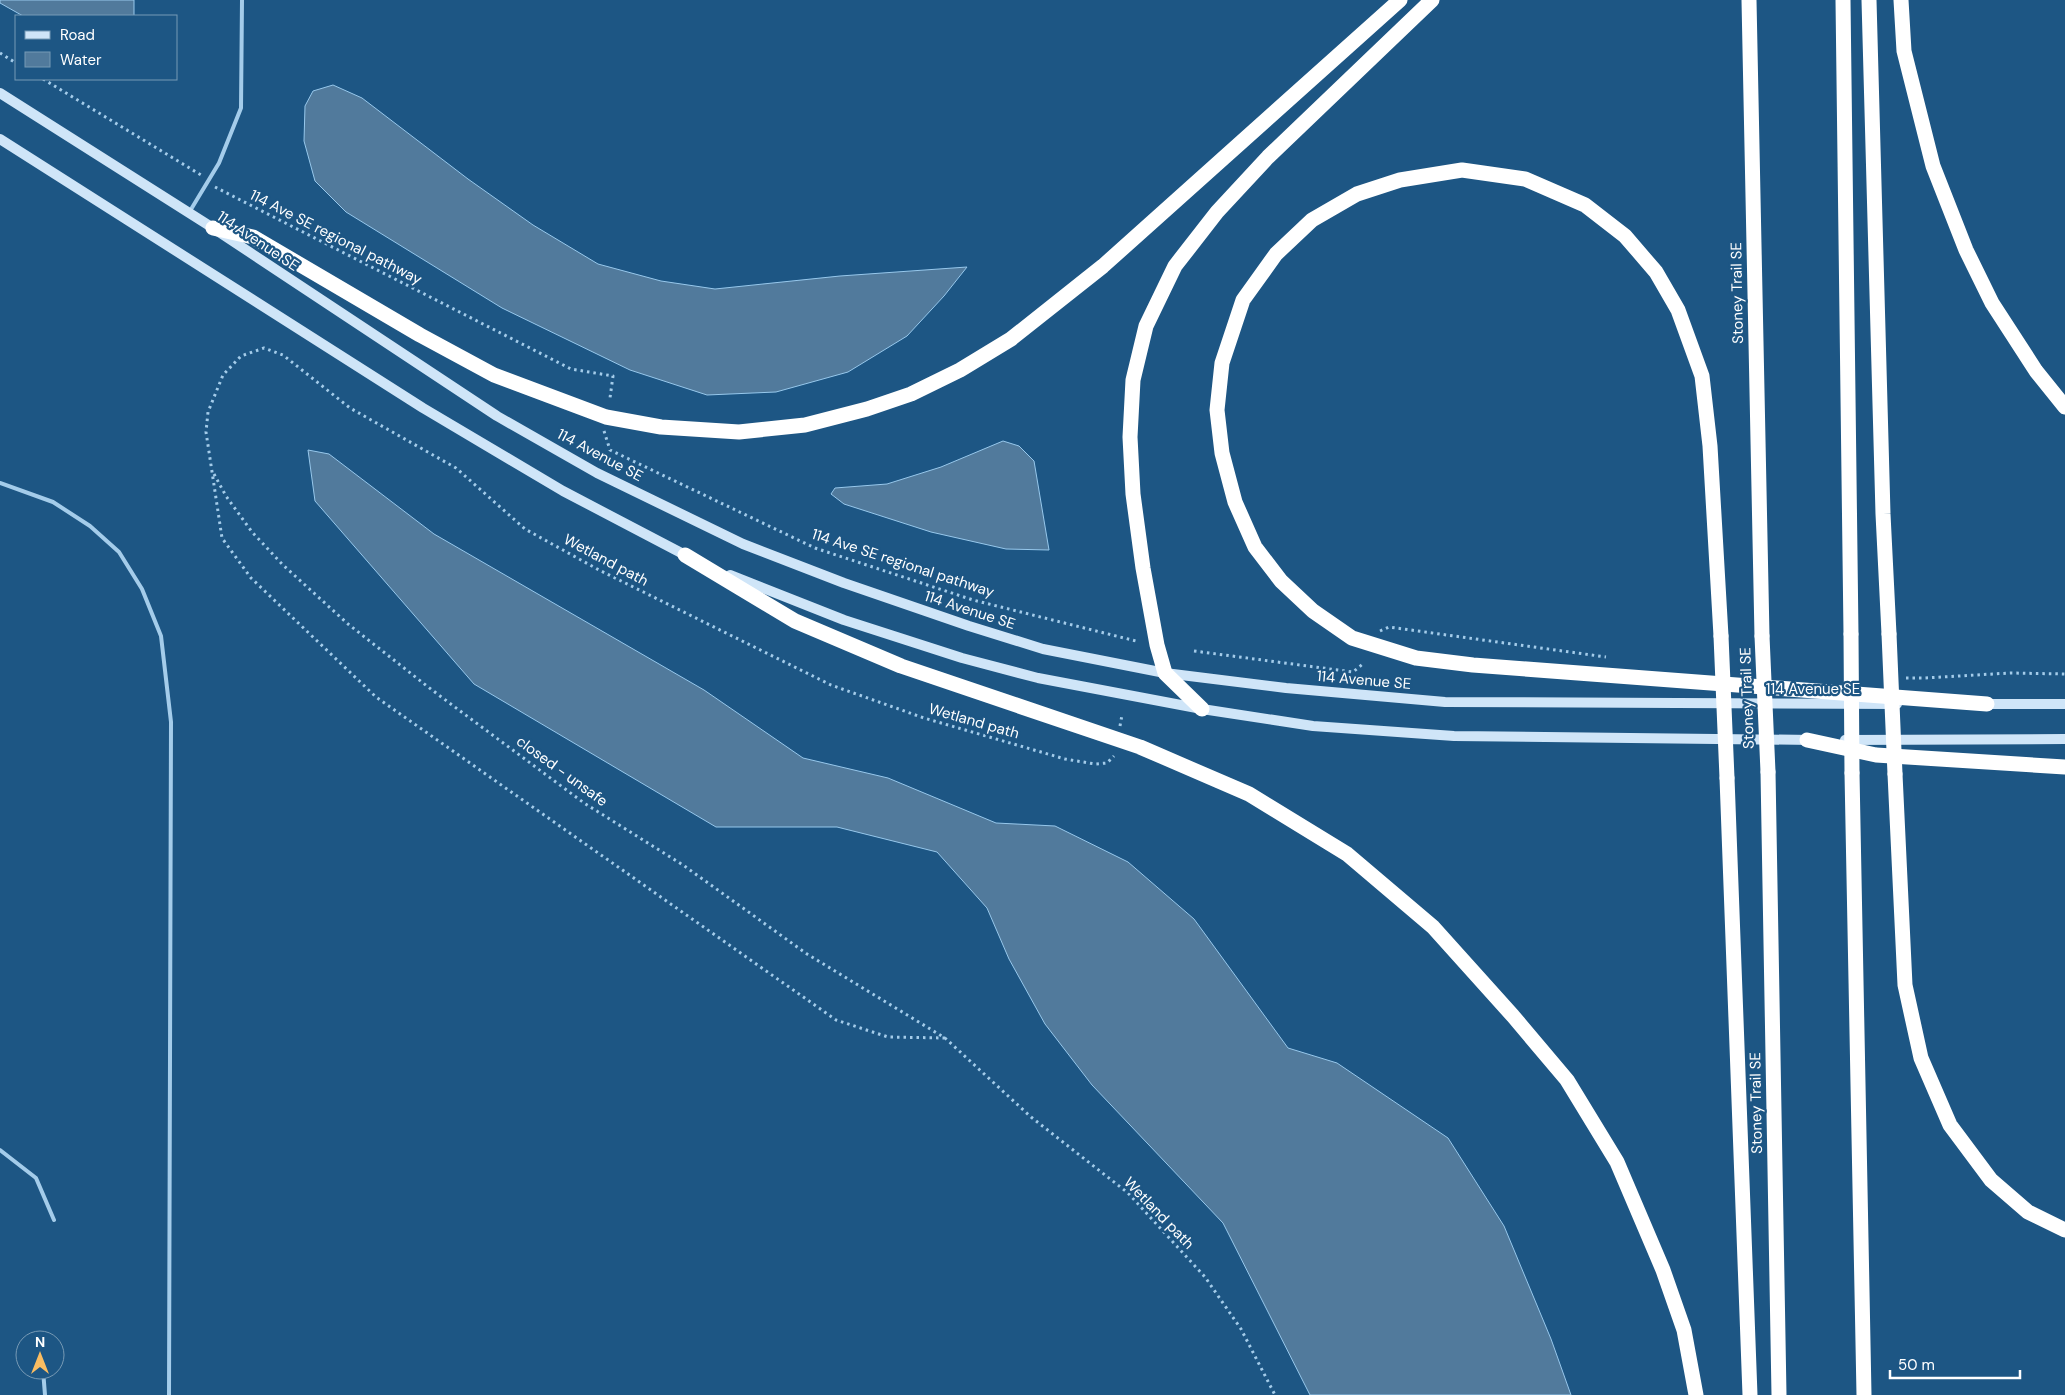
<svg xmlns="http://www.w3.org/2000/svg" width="2065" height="1395" font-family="'DM Sans',sans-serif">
<rect width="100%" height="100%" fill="#1d5684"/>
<path fill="#517a9c" stroke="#97c8ec" d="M0,0H134V16H23L0,3Z
M333,85L362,98L468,179L533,225L598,264L661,281L715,289L840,276L967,267L944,296L907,336L848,372L776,392L707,395L630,370L502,308L346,212L315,181L304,141L305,106L313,91Z
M1003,441L1019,446L1034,461L1049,550L1006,549L931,532L844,504L831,494L835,488L887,484L941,467Z
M308,450L329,454L434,534L704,690L803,758L888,778L996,823L1055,826L1128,862L1194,919L1288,1048L1337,1063L1448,1138L1504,1226L1551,1339L1571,1395H1310L1223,1223L1092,1085L1045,1024L1009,959L987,908L937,852L837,827H716L474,684L315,501Z"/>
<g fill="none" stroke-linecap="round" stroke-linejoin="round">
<path stroke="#a4ccea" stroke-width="3" stroke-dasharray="2.5 4" stroke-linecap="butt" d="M0,53L16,63
M43,79L201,175
M215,187L571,369L613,376L610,398
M604,431L610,450L815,548L973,600L1136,641
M214,474L226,496L252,532L283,565L348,624L432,690L584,803L683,865L807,954L945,1038L1031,1117L1128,1193L1205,1277L1241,1329L1275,1395
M1380,631L1389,627L1606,657
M1194,651L1353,672L1364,663
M1906,678H1924L2010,673L2065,674
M1120,726L1122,715
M945,1038L888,1037L836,1020L376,697L251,578L222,538L206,432L208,412L223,375L241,356L264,348L283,355L350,408L456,468L525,529L599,570L831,685L924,718L1065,759L1095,764L1107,763L1114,756"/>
<path stroke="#a4ccea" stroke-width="4" d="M190,211L219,163L241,108L242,0
M0,483L53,502L90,526L119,552L142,589L161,636L171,722L169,1395
M0,1150L36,1178L54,1220
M43,1370L45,1395"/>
<path stroke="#cfe5f8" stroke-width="10" d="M0,93L213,228L497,416L597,473L743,544L844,583L969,626L1043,649L1165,673L1286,688L1445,702L1897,704
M0,139L423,408L563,491L689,557
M730,575L844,620L962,658L1038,678L1202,709L1313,726L1454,736L1813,740
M1982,704H2065
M1845,740L2065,739"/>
<path stroke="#fff" stroke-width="15" d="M1749,0L1762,636
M1843,0L1851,634
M1869,0L1883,514L1889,634
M1901,0L1904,51L1933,166L1966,250L1992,303L2036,371L2065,407
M213,228L253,237L420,335L494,375L606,417L661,427L739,432L805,425L867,409L911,394L960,370L1011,339L1103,266L1400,0
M685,555L795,621L901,666L1140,747L1249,794L1347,854L1433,927L1513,1016L1567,1080L1617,1162L1663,1270L1684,1330L1696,1395
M1721,636L1710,446L1702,376L1678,310L1656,272L1625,236L1585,205L1525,179L1462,170L1400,180L1357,194L1312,220L1276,254L1243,300L1222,363L1217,410L1222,453L1235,502L1255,547L1281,581L1313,611L1352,638L1416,658L1473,665L1987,704
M1202,709L1165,673L1157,645L1143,568L1133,494L1130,437L1133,380L1146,326L1175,266L1217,212L1268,157L1432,0
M1807,740L1876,755L2065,767
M1768,772L1779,1395
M1852,773L1864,1395
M1895,774L1905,985L1921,1058L1950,1125L1991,1180L2028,1212L2065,1230
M1727,778L1750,1395"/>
<path stroke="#fff" stroke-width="15" d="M1851,634L1852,773
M1889,634L1895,774
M1721,636L1727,778
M1762,636L1768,772"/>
</g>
<g text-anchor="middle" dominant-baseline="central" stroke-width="4.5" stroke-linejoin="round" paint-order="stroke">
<g font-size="15" fill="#fff" stroke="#1d5684">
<text transform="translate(336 237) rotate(27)">114 Ave SE regional pathway</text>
<text transform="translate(258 241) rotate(34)">114 Avenue SE</text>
<text transform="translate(1737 293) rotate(-91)">Stoney Trail SE</text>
<text transform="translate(600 455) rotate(28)">114 Avenue SE</text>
<text transform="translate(606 560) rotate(28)">Wetland path</text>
<text transform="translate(903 563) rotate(18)">114 Ave SE regional pathway</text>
<text transform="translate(970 610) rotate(18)">114 Avenue SE</text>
<text transform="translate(1364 680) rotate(5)">114 Avenue SE</text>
<text x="1813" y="689">114 Avenue SE</text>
<text transform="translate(1747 698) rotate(-92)">Stoney Trail SE</text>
<text transform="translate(974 721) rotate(16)">Wetland path</text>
<text transform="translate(562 771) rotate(36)">closed - unsafe</text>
<text transform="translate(1756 1103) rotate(-91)">Stoney Trail SE</text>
<text transform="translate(1159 1213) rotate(46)">Wetland path</text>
</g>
</g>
<rect x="15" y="15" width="162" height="65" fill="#1d5684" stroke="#779ab5"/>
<rect x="25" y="31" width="25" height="8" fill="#cfe5f8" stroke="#779ab5"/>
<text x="60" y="40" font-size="15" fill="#ffffff">Road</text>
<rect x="25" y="52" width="25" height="15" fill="#517a9c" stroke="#779ab5"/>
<text x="60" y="65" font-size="15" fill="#ffffff">Water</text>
<g transform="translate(40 1355)"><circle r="24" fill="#1d5684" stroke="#779ab5"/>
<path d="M0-4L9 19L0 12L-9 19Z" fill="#fabd62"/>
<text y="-8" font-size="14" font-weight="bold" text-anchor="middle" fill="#ffffff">N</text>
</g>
<path d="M1890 1370v8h130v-8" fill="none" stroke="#ffffff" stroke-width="2.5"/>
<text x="1898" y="1370" font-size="15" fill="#ffffff" stroke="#1d5684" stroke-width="4" paint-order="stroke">50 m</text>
</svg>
